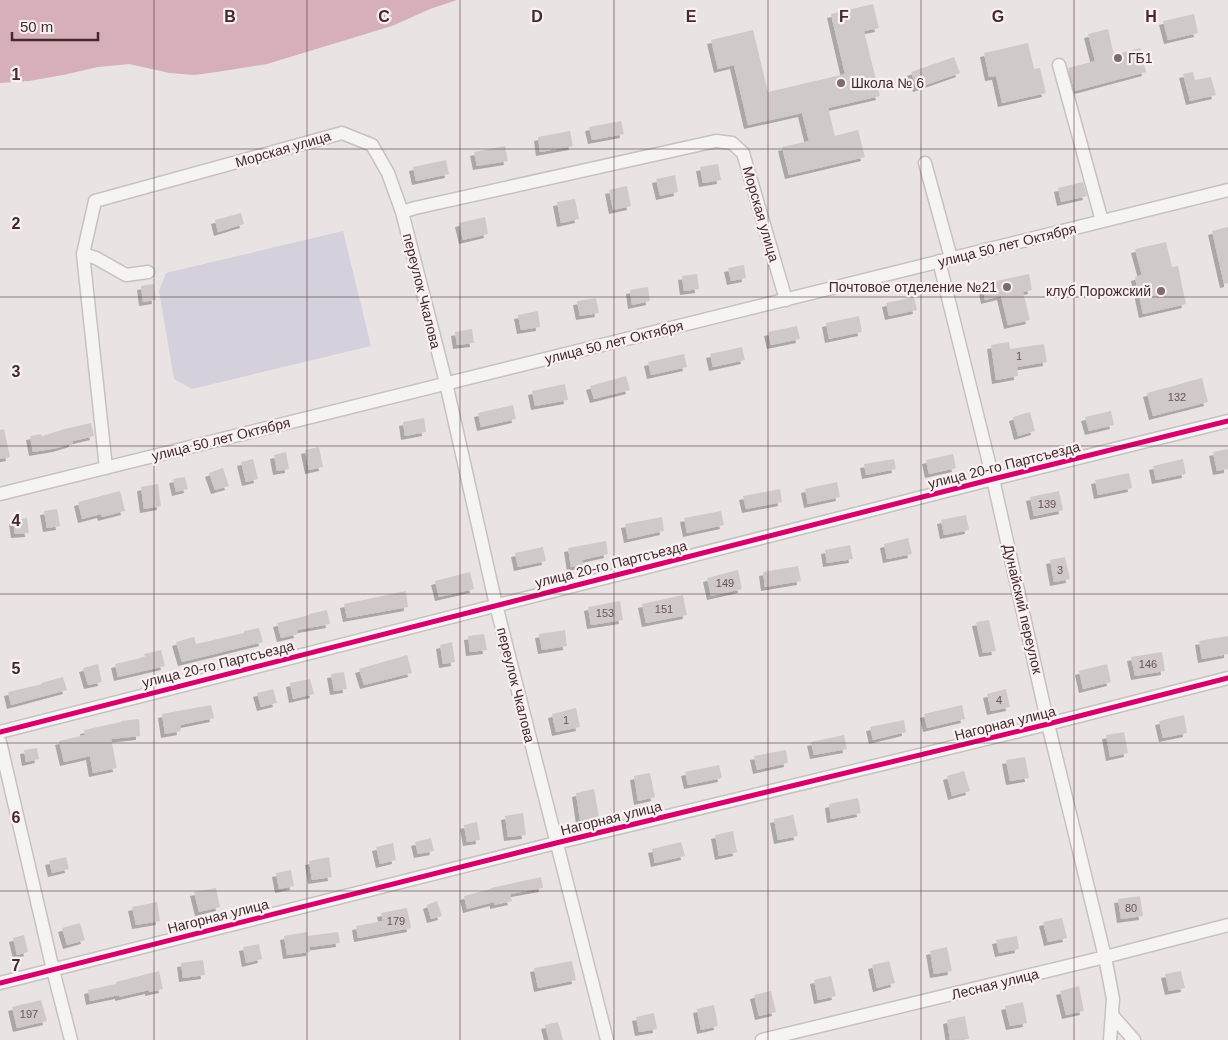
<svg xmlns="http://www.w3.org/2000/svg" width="1228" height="1040" font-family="Arial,sans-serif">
<defs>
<filter id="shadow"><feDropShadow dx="-4" dy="4" stdDeviation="0" flood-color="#0004"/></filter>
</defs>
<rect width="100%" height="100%" fill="#e9e3e4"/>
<path fill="#d4d1dc" d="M343,231L371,346L192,389L174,379L159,291L166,273Z"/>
<path fill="#d7afb9" d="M0,0H457L430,9L392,26L267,64L217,72L194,75L170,73L129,64L98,67L63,75L29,81L0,83Z"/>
<path fill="#d0c9ca" filter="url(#shadow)" d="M873,4L879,28L864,31L880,96L828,108L835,136L858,130L865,157L789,175L782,147L809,141L802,113L748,125L734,65L718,69L711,40L753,30L768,92L845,74L831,14Z
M1194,14L1198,33L1168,40L1163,21Z
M1108,29L1114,55L1140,48L1146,72L1075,91L1068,68L1095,61L1088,34Z
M1028,43L1034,69L1040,68L1046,93L1002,103L996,76L989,77L984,53Z
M954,57L960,73L917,88L911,72Z
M1193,72L1195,80L1211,77L1216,95L1190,101L1183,74Z
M621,121L624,134L592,140L589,127Z
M570,131L573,146L540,152L538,137Z
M505,146L508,161L477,166L474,152Z
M446,160L449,174L416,181L413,167Z
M718,164L721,180L703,183L700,167Z
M675,175L678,192L660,196L656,179Z
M1083,182L1087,196L1061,202L1058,188Z
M627,186L631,206L613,210L609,190Z
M575,199L579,219L561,223L557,202Z
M241,213L244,224L218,232L215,220Z
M485,217L488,234L463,240L459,223Z
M1228,227V283L1224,284L1212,231Z
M1166,242L1172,267L1178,266L1186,304L1143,314L1135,277L1142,275L1135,249Z
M744,265L746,278L731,281L728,268Z
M697,274L699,289L684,291L682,276Z
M1029,274L1032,290L1023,292L1030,320L1008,325L1001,296L985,300L982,284Z
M154,284L156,300L143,302L141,286Z
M648,287L650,301L632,305L630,290Z
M914,297L917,310L889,316L886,303Z
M596,298L599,313L580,316L577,301Z
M538,311L540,327L521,330L518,315Z
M859,316L862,332L829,339L826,323Z
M797,326L800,339L771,345L768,332Z
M472,329L474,343L457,345L455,332Z
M1009,342L1010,349L1044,344L1047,362L1017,367L1018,376L996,380L991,345Z
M742,347L745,360L713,367L710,354Z
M684,354L687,367L651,375L648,362Z
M626,376L630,390L594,399L590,386Z
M1202,378L1208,402L1153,416L1147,393Z
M565,384L568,400L535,406L532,391Z
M513,405L516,419L481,427L478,413Z
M1111,411L1114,425L1089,431L1085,417Z
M1030,412L1035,431L1018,436L1013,417Z
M424,418L426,432L405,436L403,422Z
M91,423L94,436L73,441V443L57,448L33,452L30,436L41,434L42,436L68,428H69Z
M4,429L10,457L0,459V430Z
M319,447L323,467L309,470L305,450Z
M1228,449V469L1217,471L1213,452Z
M286,452L289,469L277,471L274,455Z
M953,454L956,468L929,474L926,460Z
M253,459L258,479L246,482L241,462Z
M894,459L896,469L866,475L864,464Z
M1183,459L1186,474L1156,480L1153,466Z
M223,468L229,486L215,490L209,473Z
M1129,473L1132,488L1098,495L1095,480Z
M185,477L188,489L176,492L173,479Z
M837,482L840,497L808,504L805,489Z
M158,484L161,506L144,509L141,487Z
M780,489L782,502L746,509L743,496Z
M120,491L125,511L102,517L101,514L82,519L78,502Z
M1059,491L1063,510L1034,516L1030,497Z
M57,509L60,526L47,528L44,511Z
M721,511L724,525L687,533L684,518Z
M966,515L969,530L944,535L941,520Z
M662,517L664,531L628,539L625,524Z
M27,518L29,533L15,534L13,520Z
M908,538L912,554L887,559L884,544Z
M606,541L608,554L582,560L583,565L571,567L568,548Z
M850,545L853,559L827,563L825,550Z
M543,547L546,561L518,567L515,553Z
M1065,557L1070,579L1054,582L1050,560Z
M798,566L801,581L765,587L763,572Z
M738,570L742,589L711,596L707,578Z
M470,572L474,589L439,597L435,581Z
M406,591L408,607L347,618L344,604Z
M683,595L687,615L646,623L642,604Z
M620,601L623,620L591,625L588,607Z
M327,610L330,624L297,630L298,634L281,638L277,623L309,615V614Z
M989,620L996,651L983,653L976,622Z
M259,628L263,642L182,662L176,642L194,637L196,644L244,633V631Z
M565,630L567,646L542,650L539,634Z
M484,634L487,650L470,652L468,636Z
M1228,636V654L1202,659L1199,641Z
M452,642L455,662L443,664L440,645Z
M161,650L165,666L118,677L115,664L145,657L144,654Z
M1162,652L1165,671L1135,676L1131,657Z
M407,655L412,673L364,685L359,669Z
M98,664L102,682L88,685L83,668Z
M1107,664L1111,682L1083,689L1079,671Z
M344,672L347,689L334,691L331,674Z
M63,677L67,690L11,705L8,692L42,684L41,683Z
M310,679L314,694L293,699L290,683Z
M273,689L277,703L261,707L257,693Z
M1006,689L1010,707L991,711L987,694Z
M211,705L214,718L180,725L181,731L165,734L162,714Z
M962,705L965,719L927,728L924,714Z
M576,708L580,727L556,732L552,714Z
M1184,715L1187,733L1163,738L1159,721Z
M139,719L140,736L111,739L117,768L93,773L90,756L64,762L59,741L85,735L84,730L121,722V721Z
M904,720L906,732L873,740L870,727Z
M1124,732L1128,753L1110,757L1106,735Z
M844,735L847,749L814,755L811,742Z
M37,748L39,759L26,762L24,750Z
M786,750L788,763L757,770L754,756Z
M1025,757L1029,778L1010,781L1006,760Z
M719,765L722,778L688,785L685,772Z
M964,771L970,791L952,796L947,776Z
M650,773L655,797L638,801L634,776Z
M594,789L599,817L580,820L576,793Z
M858,798L861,813L831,819L829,804Z
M523,813L526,835L508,837L505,816Z
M793,815L798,836L778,840L774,819Z
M477,822L480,840L467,842L464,825Z
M733,831L737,852L719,856L715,835Z
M431,838L434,851L418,854L415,842Z
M681,842L685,856L655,863L652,849Z
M393,843L396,860L380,864L376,847Z
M66,857L69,869L52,873L49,861Z
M329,857L332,877L312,880L309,861Z
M291,870L294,886L279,889L276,873Z
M541,877L543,888L510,894L512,901L494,905V902L467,909L464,896L491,889V888Z
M216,888L220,907L199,912L194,892Z
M1140,896L1143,916L1121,919L1118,899Z
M437,901L442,916L431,919L427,905Z
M157,902L160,921L136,925L132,907Z
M407,908L411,928L358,938L356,926L383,921L381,913Z
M1062,918L1067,938L1048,942L1043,922Z
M80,923L85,940L67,945L62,928Z
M307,932L308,936L338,932L340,943L310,947V952L287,955L284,936Z
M24,935L28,952L17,955L13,938Z
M1017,936L1019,949L999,953L996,940Z
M259,944L262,959L246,963L243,947Z
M947,947L952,971L934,974L930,951Z
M203,960L205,975L183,978L181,963Z
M572,961L576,980L538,988L534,968Z
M889,961L895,983L877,988L872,965Z
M159,971L163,989L149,992V990L119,997V995L90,1001L88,990L116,984V982Z
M1181,971L1185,988L1169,991L1165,974Z
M831,976L836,996L818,1000L814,980Z
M1079,986L1084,1011L1066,1015L1060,991Z
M771,991L776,1012L759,1016L754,995Z
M41,1000L47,1021L17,1028L12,1007Z
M1023,1002L1027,1023L1010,1026L1005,1006Z
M714,1005L718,1026L701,1030L697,1009Z
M654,1013L657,1029L639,1032L636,1017Z
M965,1016L969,1039L950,1040L947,1020Z
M558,1022L563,1040H549L545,1025Z"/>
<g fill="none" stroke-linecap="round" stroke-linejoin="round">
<defs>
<path id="minor" d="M1059,65L1102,221
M925,163L951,258
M402,212L446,383L496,605L607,1040
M83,254L96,258L126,275L148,272
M939,261L993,479L1048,724L1105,957L1113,999L1110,1040
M106,468L83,254L95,201L342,133L372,145L388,173L402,212L415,208L716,141L732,143L743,153L786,300
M0,494L1228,190
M0,732L993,479L1228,421
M0,742L53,970L71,1040
M0,983L556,843L1048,724L1228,678
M1112,1015L1134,1040
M762,1040L1105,957L1228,925"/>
</defs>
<use href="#minor" stroke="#c7c1c2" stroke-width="15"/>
<use href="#minor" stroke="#f6f3f3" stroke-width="12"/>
<defs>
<path id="cycleway" d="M0,732L993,479L1228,421
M0,983L556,843L1048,724L1228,678"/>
</defs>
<use href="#cycleway" stroke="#f8f1f3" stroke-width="8"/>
<use href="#cycleway" stroke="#d6006c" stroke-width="5"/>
</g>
<path fill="none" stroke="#45282c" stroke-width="1" stroke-opacity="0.55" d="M154,0V1040M307,0V1040M460,0V1040M614,0V1040M768,0V1040M921,0V1040M1074,0V1040M0,149H1228M0,297H1228M0,446H1228M0,594H1228M0,743H1228M0,891H1228"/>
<g fill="#7e696c" stroke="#f8f1f3" stroke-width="2">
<circle cx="1118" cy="58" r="5"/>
<circle cx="841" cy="83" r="5"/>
<circle cx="1007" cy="287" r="5"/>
<circle cx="1161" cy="291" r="5"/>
</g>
<g text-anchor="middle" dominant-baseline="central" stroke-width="4.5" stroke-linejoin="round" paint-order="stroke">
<g font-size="11" fill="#695255">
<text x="1019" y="356">1</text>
<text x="1177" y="397">132</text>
<text x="1047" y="504">139</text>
<text x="1060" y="570">3</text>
<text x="725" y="583">149</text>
<text x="664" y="609">151</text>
<text x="605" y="613">153</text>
<text x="1148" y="664">146</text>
<text x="999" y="700">4</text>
<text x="566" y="720">1</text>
<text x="1131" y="908">80</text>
<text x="396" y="921">179</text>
<text x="29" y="1014">197</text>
</g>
<g font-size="14" fill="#45282c" stroke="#f8f1f3" text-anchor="start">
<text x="1128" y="58">ГБ1</text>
<text x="851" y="83">Школа № 6</text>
<text x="997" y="287" text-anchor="end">Почтовое отделение №21</text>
<text x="1151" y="291" text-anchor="end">клуб Порожский</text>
</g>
<g font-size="14" fill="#45282c" stroke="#f8f1f3">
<text transform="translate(283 149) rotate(-16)">Морская улица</text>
<text transform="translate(761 214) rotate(74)">Морская улица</text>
<text transform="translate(1007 245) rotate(-14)">улица 50 лет Октября</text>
<text transform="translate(422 291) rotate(76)">переулок Чкалова</text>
<text transform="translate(614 342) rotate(-14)">улица 50 лет Октября</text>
<text transform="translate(221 439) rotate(-14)">улица 50 лет Октября</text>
<text transform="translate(1004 465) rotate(-14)">улица 20-го Партсъезда</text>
<text transform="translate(611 564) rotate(-14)">улица 20-го Партсъезда</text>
<text transform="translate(1023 609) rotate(77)">Дунайский переулок</text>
<text transform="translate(218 664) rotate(-14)">улица 20-го Партсъезда</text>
<text transform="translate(516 685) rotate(76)">переулок Чкалова</text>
<text transform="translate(1005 723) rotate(-14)">Нагорная улица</text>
<text transform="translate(611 818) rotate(-14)">Нагорная улица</text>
<text transform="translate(218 916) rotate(-14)">Нагорная улица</text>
<text transform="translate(995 984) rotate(-14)">Лесная улица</text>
</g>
</g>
<g font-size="16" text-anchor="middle" font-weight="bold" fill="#45282c" stroke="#f8f1f3" stroke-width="4.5" stroke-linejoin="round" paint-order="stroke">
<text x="230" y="22">B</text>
<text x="384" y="22">C</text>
<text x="537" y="22">D</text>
<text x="691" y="22">E</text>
<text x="844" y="22">F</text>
<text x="998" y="22">G</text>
<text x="1151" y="22">H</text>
<text x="16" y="80">1</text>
<text x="16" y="229">2</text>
<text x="16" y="377">3</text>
<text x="16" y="526">4</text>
<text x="16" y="674">5</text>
<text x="16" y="823">6</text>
<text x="16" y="971">7</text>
</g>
<path d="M12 32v8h86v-8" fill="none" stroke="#45282c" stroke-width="2.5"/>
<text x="20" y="32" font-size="15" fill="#45282c" stroke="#f8f1f3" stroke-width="4" paint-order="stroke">50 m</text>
</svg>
